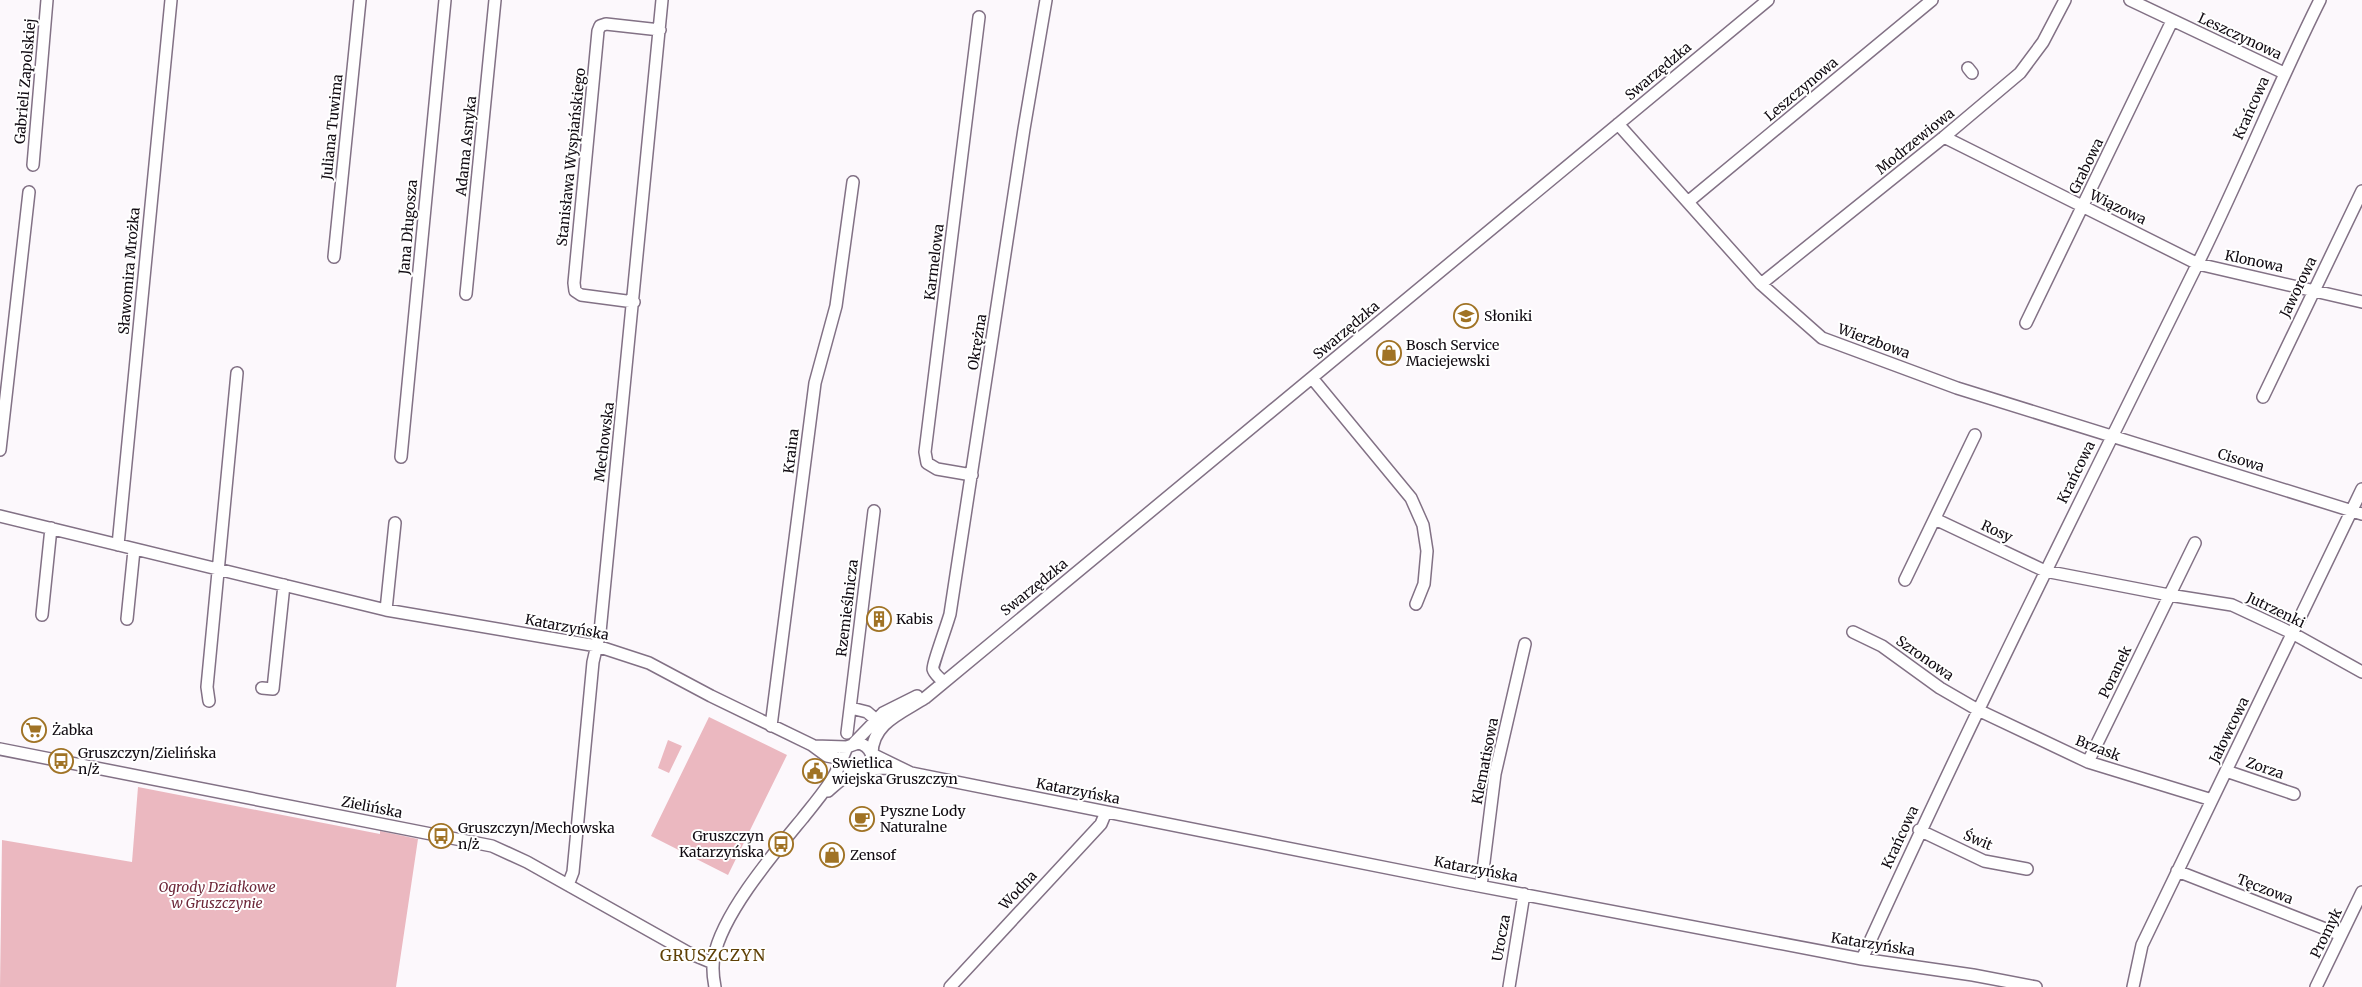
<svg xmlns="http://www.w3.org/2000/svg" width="2362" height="987" font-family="Merriweather,serif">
<rect width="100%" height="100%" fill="#fcf8fc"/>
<path fill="#ebb8c0" d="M709,717L787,755L728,875L651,836Z
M668,740L682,746L669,773L658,768Z
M138,787L380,834V831L418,839L396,987H0L2,840L132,862Z"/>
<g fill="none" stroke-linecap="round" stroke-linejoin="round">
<defs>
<path id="minor" d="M2130,0L2284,73
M1968,68L1972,73
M1618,124L1761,284L1822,338L1957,388L2362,514
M1944,137L2198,264L2362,302
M33,165L47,0
M1689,201L1932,0
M334,257L360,0
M1761,284L1944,137L2020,73L2043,42L2065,0
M466,294L495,0
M634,302L581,295L575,291L574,283L598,31L600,26L606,24L660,30
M2026,323L2172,21
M1312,378L1411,498L1423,525L1427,551L1424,584L1416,604
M2263,397L2362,191
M0,450L29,192
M401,457L445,0
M972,475L937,469L927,463L925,452L979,17
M0,516L386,610L597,646L649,663L711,696L812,745L827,756L842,759C834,781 817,800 802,819C774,853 722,914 714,957C712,967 713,977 715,987
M1935,519L2045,571L2169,595L2232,605L2292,633L2362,672
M118,545L171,0
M1905,580L1975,435
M386,610L395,523
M42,615L51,528
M127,619L134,550
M1853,632L1882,646L1940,688L1978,710L2088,762L2212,800
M943,682C940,678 934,674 933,669C932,666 948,622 950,614L1024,129L1046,0
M262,688L273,689L284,585
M209,701L207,687L237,373
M851,708L867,712L881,724
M771,726L815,383L836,306L853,182
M847,733L874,511
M854,743L883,713L917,696
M814,746L847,747
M0,749L492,846L527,862L689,953L713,963
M2088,762L2195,543
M866,769L886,768L1458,882L1862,959L1973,975L2036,987
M2226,771L2294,794
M911,773L872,754C872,723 902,713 925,698L1768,0
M828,791C834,786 840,780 847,776C853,773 861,773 866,769C878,760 870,745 858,743L847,747L842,759L850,770L858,772
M1919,830L1984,861L2027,869
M2177,871L2341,935
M568,885L573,872L593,662L600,632L662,0
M1481,886L1495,774L1525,644
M1862,959C1968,725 2083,496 2196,267C2240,179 2276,88 2320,0
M950,987L1101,824L1106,812
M1509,987L1524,894
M2133,987L2142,945L2362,489
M2316,987L2362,892"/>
</defs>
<use href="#minor" stroke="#827185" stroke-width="14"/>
<use href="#minor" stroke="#fff" stroke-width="11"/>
</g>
<defs>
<symbol id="school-ring" viewBox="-11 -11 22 22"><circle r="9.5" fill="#fff" stroke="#a07325" stroke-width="1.5"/><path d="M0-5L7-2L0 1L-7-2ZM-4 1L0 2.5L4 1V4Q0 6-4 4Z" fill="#a07325"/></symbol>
<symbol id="shop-ring" viewBox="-11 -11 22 22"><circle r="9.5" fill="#fff" stroke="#a07325" stroke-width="1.5"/><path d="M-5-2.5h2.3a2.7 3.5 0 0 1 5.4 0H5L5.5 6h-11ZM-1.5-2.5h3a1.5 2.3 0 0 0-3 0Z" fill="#a07325"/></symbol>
<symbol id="building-ring" viewBox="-11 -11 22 22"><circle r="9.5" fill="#fff" stroke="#a07325" stroke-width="1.5"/><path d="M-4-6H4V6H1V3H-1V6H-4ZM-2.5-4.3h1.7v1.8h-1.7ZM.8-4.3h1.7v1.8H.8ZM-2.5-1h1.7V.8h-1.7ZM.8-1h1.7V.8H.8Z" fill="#a07325"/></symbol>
<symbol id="supermarket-ring" viewBox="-11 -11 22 22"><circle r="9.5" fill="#fff" stroke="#a07325" stroke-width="1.5"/><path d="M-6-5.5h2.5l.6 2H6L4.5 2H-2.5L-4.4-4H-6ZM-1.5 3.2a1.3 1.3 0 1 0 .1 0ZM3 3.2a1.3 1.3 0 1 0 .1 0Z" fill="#a07325"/></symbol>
<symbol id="bus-ring" viewBox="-11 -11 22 22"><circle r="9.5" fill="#fff" stroke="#a07325" stroke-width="1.5"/><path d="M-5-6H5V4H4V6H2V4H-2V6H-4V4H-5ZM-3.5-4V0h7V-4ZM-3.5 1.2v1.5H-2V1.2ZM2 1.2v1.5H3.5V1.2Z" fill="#a07325"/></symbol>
<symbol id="civic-ring" viewBox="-11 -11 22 22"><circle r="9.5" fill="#fff" stroke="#a07325" stroke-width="1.5"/><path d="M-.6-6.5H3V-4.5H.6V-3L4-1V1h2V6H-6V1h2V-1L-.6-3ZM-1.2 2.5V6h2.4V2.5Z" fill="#a07325"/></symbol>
<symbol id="cafe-ring" viewBox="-11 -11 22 22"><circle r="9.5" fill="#fff" stroke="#a07325" stroke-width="1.5"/><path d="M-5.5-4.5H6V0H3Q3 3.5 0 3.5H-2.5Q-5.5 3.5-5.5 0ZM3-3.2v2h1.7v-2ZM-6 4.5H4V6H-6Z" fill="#a07325"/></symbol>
</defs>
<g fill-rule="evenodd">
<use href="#school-ring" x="1452" y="302" width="28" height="28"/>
<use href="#shop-ring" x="1375" y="339" width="28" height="28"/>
<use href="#building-ring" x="865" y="605" width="28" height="28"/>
<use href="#supermarket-ring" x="20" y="716" width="28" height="28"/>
<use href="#bus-ring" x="47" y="747" width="28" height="28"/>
<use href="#civic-ring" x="801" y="757" width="28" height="28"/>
<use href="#cafe-ring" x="848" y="805" width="28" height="28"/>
<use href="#bus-ring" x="427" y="822" width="28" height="28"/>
<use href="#bus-ring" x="767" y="830" width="28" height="28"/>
<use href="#shop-ring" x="818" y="841" width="28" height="28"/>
</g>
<g text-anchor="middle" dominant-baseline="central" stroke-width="4" stroke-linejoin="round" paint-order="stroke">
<g font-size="14" fill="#100a11" stroke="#fff">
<text transform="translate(2240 36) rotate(25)">Leszczynowa</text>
<text transform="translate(1658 71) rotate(-40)">Swarzędzka</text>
<text transform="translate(25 81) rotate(-85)">Gabrieli Zapolskiej</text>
<text transform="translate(1801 89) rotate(-40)">Leszczynowa</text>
<text transform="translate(2251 108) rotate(-66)">Krańcowa</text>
<text transform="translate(332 127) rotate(-84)">Juliana Tuwima</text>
<text transform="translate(1915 141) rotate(-39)">Modrzewiowa</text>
<text transform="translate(466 146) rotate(-84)">Adama Asnyka</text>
<text transform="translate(571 157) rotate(-84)">Stanisława Wyspiańskiego</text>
<text transform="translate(2086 166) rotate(-64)">Grabowa</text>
<text transform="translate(2118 207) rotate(26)">Wiązowa</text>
<text transform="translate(408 227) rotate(-85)">Jana Długosza</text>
<text transform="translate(2254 261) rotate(12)">Klonowa</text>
<text transform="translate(934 262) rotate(-83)">Karmelowa</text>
<text transform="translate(129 271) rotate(-85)">Sławomira Mrożka</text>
<text transform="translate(2298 287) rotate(-64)">Jaworowa</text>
<text transform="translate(1346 330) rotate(-40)">Swarzędzka</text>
<text transform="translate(1874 341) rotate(20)">Wierzbowa</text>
<text transform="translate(977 342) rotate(-81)">Okrężna</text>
<text transform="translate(604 442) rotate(-83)">Mechowska</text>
<text transform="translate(791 451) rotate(-83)">Kraina</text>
<text transform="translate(2241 460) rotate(17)">Cisowa</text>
<text transform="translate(2076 472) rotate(-64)">Krańcowa</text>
<text transform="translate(1997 531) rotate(25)">Rosy</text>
<text transform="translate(1034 587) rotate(-39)">Swarzędzka</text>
<text transform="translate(847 608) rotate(-83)">Rzemieślnicza</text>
<text transform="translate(2276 610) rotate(26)">Jutrzenki</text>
<text transform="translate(567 627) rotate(11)">Katarzyńska</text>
<text transform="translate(1925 658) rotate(35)">Szronowa</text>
<text transform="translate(2115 672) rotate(-64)">Poranek</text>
<text transform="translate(2229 730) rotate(-64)">Jałowcowa</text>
<text transform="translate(2098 748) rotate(21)">Brzask</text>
<text transform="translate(1485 761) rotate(-79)">Klematisowa</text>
<text transform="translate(2265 768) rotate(19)">Zorza</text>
<text transform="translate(1078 791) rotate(11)">Katarzyńska</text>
<text transform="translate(372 807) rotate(11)">Zielińska</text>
<text transform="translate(1900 837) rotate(-65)">Krańcowa</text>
<text transform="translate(1978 840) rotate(23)">Świt</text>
<text transform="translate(1476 869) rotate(11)">Katarzyńska</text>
<text transform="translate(2265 889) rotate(21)">Tęczowa</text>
<text transform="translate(1018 890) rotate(-47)">Wodna</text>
<text transform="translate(2326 933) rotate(-64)">Promyk</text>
<text transform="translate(1501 938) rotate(-80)">Urocza</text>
<text transform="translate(1873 944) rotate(9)">Katarzyńska</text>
</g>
<g font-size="14" fill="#100a11" stroke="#fff" text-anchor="start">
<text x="1484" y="316">Słoniki</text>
<text x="1406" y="345">Bosch Service<tspan x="1406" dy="16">Maciejewski</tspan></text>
<text x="896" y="619">Kabis</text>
<text x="52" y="730">Żabka</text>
<text x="78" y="753">Gruszczyn/Zielińska<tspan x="78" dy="16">n/ż</tspan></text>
<text x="832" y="763">Swietlica<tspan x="832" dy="16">wiejska Gruszczyn</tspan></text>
<text x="880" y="811">Pyszne Lody<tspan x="880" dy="16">Naturalne</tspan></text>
<text x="458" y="828">Gruszczyn/Mechowska<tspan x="458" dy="16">n/ż</tspan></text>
<text x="764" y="836" text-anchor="end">Gruszczyn<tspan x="764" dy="16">Katarzyńska</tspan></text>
<text x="850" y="855">Zensof</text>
</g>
<g font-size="14" font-style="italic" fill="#6d2739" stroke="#fff">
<text x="217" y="887">Ogrody Działkowe<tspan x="217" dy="16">w Gruszczynie</tspan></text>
</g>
<g font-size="16" letter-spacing="1" fill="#5f4006" stroke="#fff">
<text x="713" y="955">GRUSZCZYN</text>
</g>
</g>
</svg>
